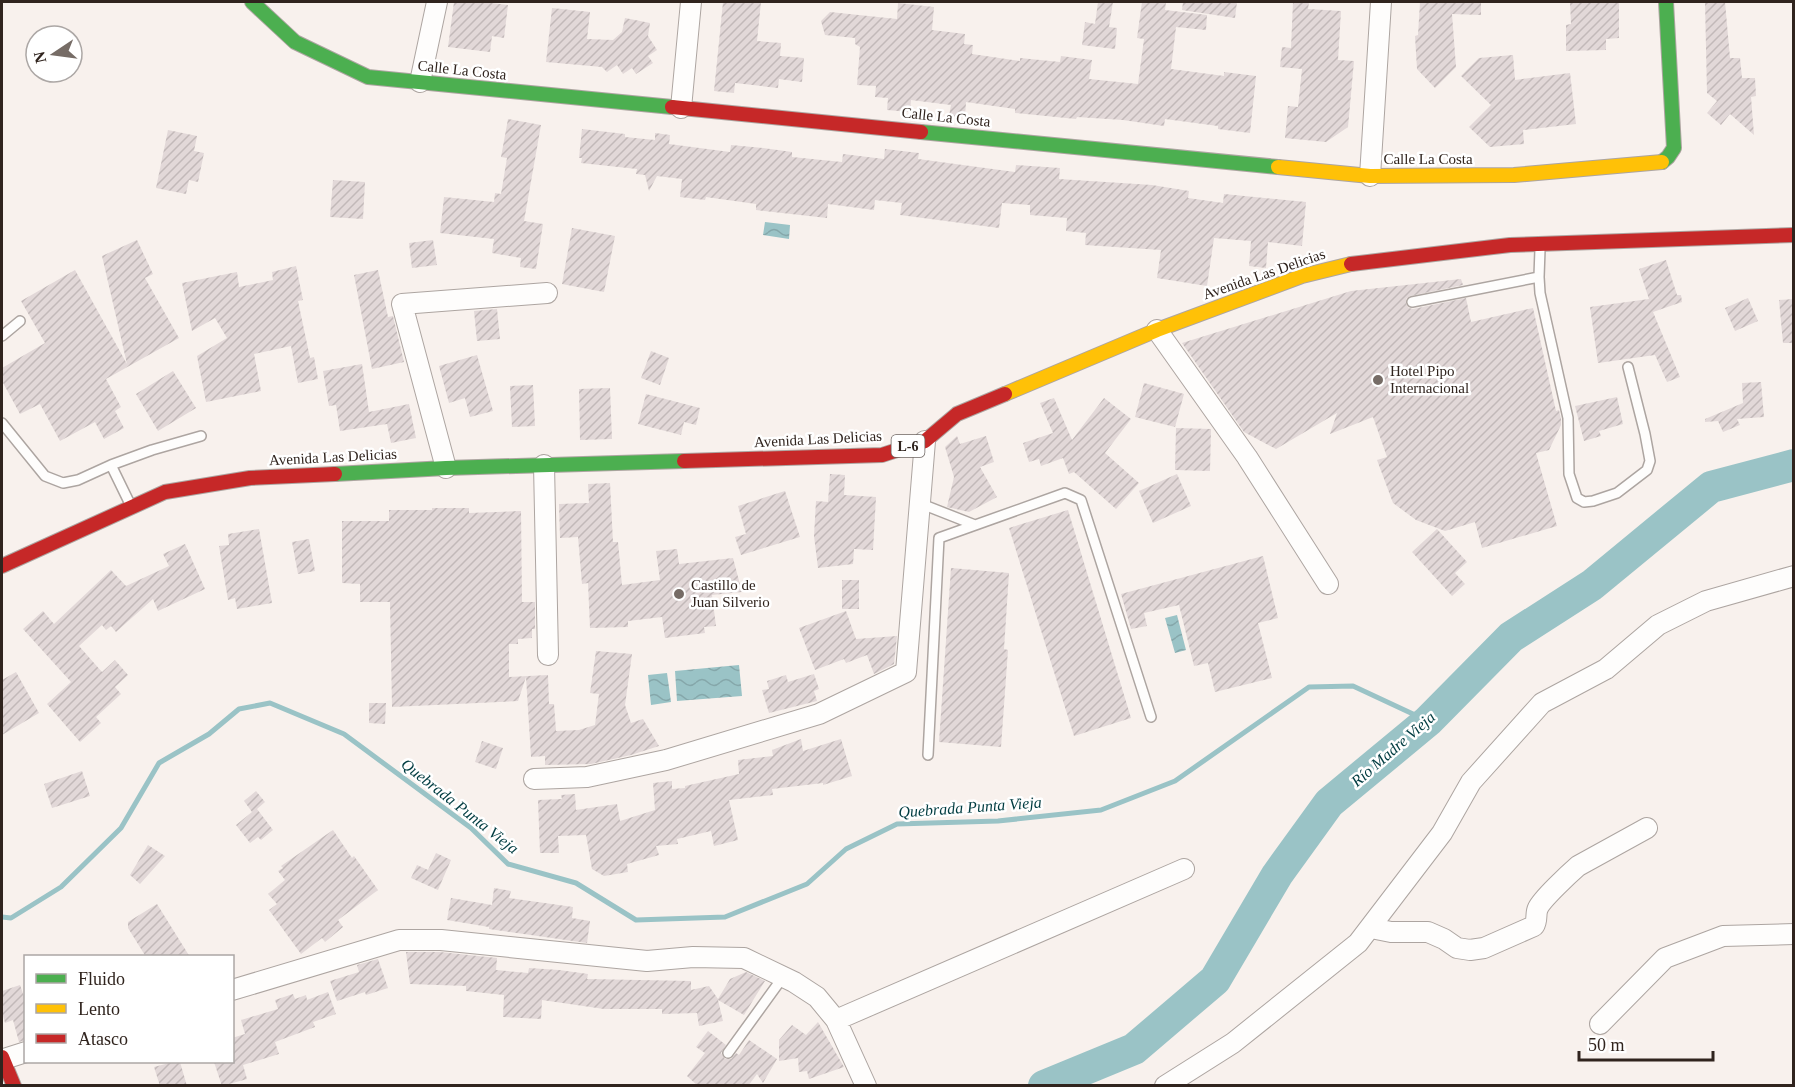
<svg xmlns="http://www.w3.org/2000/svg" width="1795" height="1087" font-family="Georgia,serif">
<defs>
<pattern id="water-waves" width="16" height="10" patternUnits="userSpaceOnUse" patternTransform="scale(1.5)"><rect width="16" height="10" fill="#9ac3c6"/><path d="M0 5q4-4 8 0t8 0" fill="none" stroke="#85a7aa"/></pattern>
<pattern id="building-hatch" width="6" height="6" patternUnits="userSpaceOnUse" patternTransform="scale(1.5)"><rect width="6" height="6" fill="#e2d8d8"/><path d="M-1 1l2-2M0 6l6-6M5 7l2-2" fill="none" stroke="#c2b9b9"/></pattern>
</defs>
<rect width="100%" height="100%" fill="#f8f1ed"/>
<path fill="url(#water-waves)" d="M765,222L790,225L789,239L763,235Z
M1177,615L1186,650L1175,653L1165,618Z
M739,665L742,696L677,701L675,671Z
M667,673L671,702L651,705L648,675Z"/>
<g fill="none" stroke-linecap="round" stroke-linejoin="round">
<path stroke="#9ac3c6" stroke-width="5" d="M2,917L11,918L61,887L121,828L159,763L209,734L239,709L270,703L344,734L471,828L508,864L576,883L636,920L725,917L807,884L846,849L897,824L998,821L1101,810L1175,781L1309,687L1353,686L1428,721"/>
<path stroke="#9ac3c6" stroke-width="32" d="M1044,1086L1134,1049L1215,980L1277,875L1329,803L1428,721L1511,637L1592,585L1711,487L1794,465"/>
</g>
<path fill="url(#building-hatch)" d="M454,2H491V3L508,5L504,38L492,36L490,52L448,47Z
M723,2H761L757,41L781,43L780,56L804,58L802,82L779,79L778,88L735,83L734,93L714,91Z
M1098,2H1113L1109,27L1117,28L1115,49L1082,45L1085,22L1095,24Z
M1142,2H1166L1165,10L1207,15L1206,30L1176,27L1171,69L1224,76V72L1256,76L1250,133L1218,129V126L1165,119L1164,126L1123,120L1077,117L1076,119L1015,113V109L966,102L965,117L949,116L951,105L911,100L910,112L887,110L888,98L875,97L876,86L857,85L860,47L855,44V38L825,35L821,21L830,12L897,19L898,3L934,7L932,30L965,34L964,44L973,45L972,54L1020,61V58L1060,62L1061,56L1092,60L1089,79L1138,84L1144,39L1137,38Z
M1183,2H1237L1235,18L1182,10Z
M1293,2H1309L1308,9L1341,11L1338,60L1354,61L1348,127L1326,142L1285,138L1288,106L1298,107L1302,69L1280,67L1282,47L1291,48Z
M1420,2H1481V15L1452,14L1456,67L1435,88L1417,69L1415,36L1418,35Z
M1570,2H1619V38L1606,39V50L1566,51V25L1571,24Z
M1705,2H1725L1730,58H1740L1742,78H1755L1756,96L1751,97L1754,135L1730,114L1721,125L1707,113L1717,101L1707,93Z
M552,8L590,12L587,39L613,40L622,32L625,18L650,23L648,36L657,50L648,56L653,63L636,74L632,68L623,74L617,65L607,72L602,67L546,62Z
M1513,55L1515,80L1570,73L1576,124L1523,130L1524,144L1490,147L1469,127L1491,105L1461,76L1479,58Z
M508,119L541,125L524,221L543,224L536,269L520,267L521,258L492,253L494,239L440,233L444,197L494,202L495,193L501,194L507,158L501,157Z
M582,129L625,134V137L655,140V133L670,135L669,144L730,152L731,145L763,148L792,152V157L842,162L843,154L884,159L885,149L919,153L918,159L1015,172L1016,165L1060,168L1059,179L1152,185L1189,191L1188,198L1223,203L1224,194L1306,202L1302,246L1268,242L1266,268L1249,266L1251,241L1214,238L1207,286L1157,278L1161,250L1085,245L1086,233L1066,231L1067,218L1030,215V205L1002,203L999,228L900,215L902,203L875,200L874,210L828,204L827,218L756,210V204L706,197L705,200L680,197L682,179L657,176L649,191L645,175L636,174L637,169L581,163L582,158H579Z
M168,130L197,136L194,151L204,153L198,182L189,180L186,194L156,188Z
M333,180L365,182L363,219L330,217Z
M572,228L615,236L604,292L562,284Z
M137,240L153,274L145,278L179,338L106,379L121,407L115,411L124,428L104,439L95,422L60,441L40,404L20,414L2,381V368L45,343L21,301L75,270L127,364L102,256Z
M433,240L437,265L412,268L409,243Z
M1666,260L1677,295H1681L1682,302L1653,312L1680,377L1667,382L1655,355L1598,363L1590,307L1649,299L1639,269Z
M296,266L303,300L298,301L310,358L314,357L318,379L298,383L291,346L254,354L261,391L206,402L197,356L227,338L215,318L192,331L182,283L237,272L239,287L273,280L272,272Z
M378,270L388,317L393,316L404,362L372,369L354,275Z
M1461,279L1463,285L1410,296L1406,299V304L1409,308L1413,309L1466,298L1471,322L1533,308L1556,411L1559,410L1561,419V425L1549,450L1536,453L1557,526L1482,548L1475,522L1445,531L1416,520L1393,503L1377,460L1387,457L1373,417L1330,434L1337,413L1276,449L1244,432L1182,343L1351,291Z
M1748,298L1758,321L1735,331L1725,308Z
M1794,299V343H1783L1779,300Z
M497,309L500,339L477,341L474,311Z
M651,351L669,358L660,385L641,378Z
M477,355L493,411L470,417L465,398L449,403L439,366Z
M362,364L369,412L409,404L416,438L391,443L387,424L340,431L336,405L329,406L323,371Z
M173,371L196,408L158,431L136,394Z
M1761,382L1764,417L1737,419L1740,425L1723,432L1718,421L1705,422V419L1743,403L1742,383Z
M1144,383L1184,394L1175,427L1135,417Z
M533,385L535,426L512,427L510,386Z
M610,388L612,439L580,440L579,389Z
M646,394L700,408L696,425L684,422L681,435L638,424Z
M1617,397L1623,424L1599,431L1601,436L1584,441L1575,406Z
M1054,398L1072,440L1104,398L1131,419L1105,453L1139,483L1116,509L1074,472L1069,474L1063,458L1041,466L1039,459L1029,462L1023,443L1053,433L1040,403Z
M1176,428L1211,429L1210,471L1175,470Z
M957,436L960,444L986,436L994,462L980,467L997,497L969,512L947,507L954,477L945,447Z
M830,474L845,475L844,495L876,497L873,550L854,549L853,564L818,568L814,536L816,501L828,502Z
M1177,474L1191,506L1153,523L1139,491Z
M610,483L613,542H618L622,585L660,580L656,551L677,549L679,564L733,558L742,592L712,595L716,626L704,627L705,633L665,638L662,617L628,621V627L590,628L588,583L582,584L578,537L560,538L559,504L589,503L588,484Z
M785,491L800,537L741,555L735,537L746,534L738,506Z
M432,508H469V513L521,511L522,602H535V629H532V638L518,639V644H509V677L548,675L549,704H554L556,731L579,730L595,725L599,694L590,693L596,651L632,654L625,705L631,723L643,719L659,746L631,755L591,764L545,765V756L531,757L526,677L518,701L392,707L390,602H360V584L342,583V521H389V510H432Z
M1068,510L1131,718L1074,736L1009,528Z
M259,529L272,603L237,609L235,598L228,600L219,546L229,545L228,534Z
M1437,529L1467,562L1455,573L1465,584L1452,596L1412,552Z
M309,539L315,571L298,574L292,542Z
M185,544L205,589L158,611L153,599L116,632L111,626L106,630L102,625L79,646L102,672L115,660L128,675L115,687L121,694L96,717L101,723L80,742L47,704L71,682L23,629L43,611L54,624L111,570L126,586L169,566L163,554Z
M1263,556L1278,618L1258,623L1272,678L1215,692L1208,663L1194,666L1179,605L1144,613L1147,626L1131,629L1121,594Z
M951,568L1009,573L1004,649L1008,650L1001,747L939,742Z
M842,580H859V609H842Z
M846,611L856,639L897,636L894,664L874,674L867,655L846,663L844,659L815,670L799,628Z
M16,672L39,713L2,735V680Z
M814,674L819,689L814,691L817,701L769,713L762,690L769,689L767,681L786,675L788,682Z
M369,703H386L385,724L369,723Z
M801,739L803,751L841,739L852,776L823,785V783L772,789L773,795L729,800L738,840L714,846L711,831L677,839L678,844L656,846L659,855L627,864L628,872L604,876L592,869L586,835L558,836L559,853H540L538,800L562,799L561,795L575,794L576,810L617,804L620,821L655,810L653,783L672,781V789L685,788V786L739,774L738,760L773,756L772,750Z
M482,741L503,748L496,769L475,762Z
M82,771L90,796L52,808L44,784Z
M256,791L265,802L257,809L273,830L261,840L258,837L250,843L236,825L252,812L244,801Z
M333,830L352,858L354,856L378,890L338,920L343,927L325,942L322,938L301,954L269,910L277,904L268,894L285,880L278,871L283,868L281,866Z
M148,845L165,856L140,884L130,875Z
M436,853L451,860L438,890L411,878L417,865L428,870Z
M494,888L511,891L509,898L573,907L572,918L590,921L587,943L489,929V927L447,920L451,898L492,905Z
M157,904L190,957H146L128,928V922Z
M406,952H440L497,958L496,970L528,973L529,968L559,970L588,974L587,979L691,981V990L709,986L718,999L730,979L746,972L765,981L744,1015L718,1000L723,1021L699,1026L697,1013L662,1014V1009H604L542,1000L541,1019L503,1017L504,995L466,991V986L410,984Z
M378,959L388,988L366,995L365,992L337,1001L330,981L359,972L357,965Z
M20,985L26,1002V1040L19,1042L13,1020L5,1023L2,1012V991Z
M328,992L336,1014L313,1022L315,1027L275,1042L279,1054L243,1065L247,1079L222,1086L214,1062H232V1038L245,1034L241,1020L278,1009L275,1000L293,994L295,999L306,995L307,1000Z
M818,1022L844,1067L809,1079L807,1071L799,1072L798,1058L779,1061V1040L792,1025L806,1035Z
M708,1031L726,1045L721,1053L725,1059H731L736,1053L739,1055L749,1040L777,1059L763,1083L757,1074L748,1086H698L687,1076L705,1053L696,1047Z
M173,1062H180L187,1086H160L154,1067Z"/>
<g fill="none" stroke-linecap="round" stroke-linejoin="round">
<defs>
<path id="lane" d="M1539,277L1540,293L1568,418L1569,474L1577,498L1584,502L1593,501L1617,493L1647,470L1650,461L1645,434L1628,367
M1412,302L1539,277L1540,249
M2,336L20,321
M2,423L45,476L63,483L78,480L111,465L152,450L201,436
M111,465L130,504
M919,503L975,525
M928,755L939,538L1065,493L1081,500L1151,717
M728,1053L783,977"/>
<path id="street" d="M420,82L437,2
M681,108L691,2
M1370,176L1381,2
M1157,330L1247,457L1328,584
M544,465L548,655
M446,468L402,304L547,293
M534,779L587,777L666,760L819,714L906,672L925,441
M1371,928L1391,932H1428L1444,939L1457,948L1470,950L1484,948L1534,926C1538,920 1535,914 1538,908C1542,899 1570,873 1578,866L1647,828
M232,990L399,940H441L647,961L693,957L744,958L794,982L817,997L836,1020L866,1086
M836,1020L1184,869
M1600,1024L1665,958L1723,936L1794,934
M4,1059L26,1052
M1165,1086L1233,1043L1358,943L1442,833L1471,782L1542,703L1606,669L1658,625L1706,601L1794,576"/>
<path id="fast" d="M252,2L295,42L368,77L672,107
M921,132L1278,167
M1662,162L1668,157L1674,148L1666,2
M335,474L446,468L684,461"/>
<path id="slow" d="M1278,167L1370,176L1514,175L1662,162
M1005,394L1157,330L1302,276L1351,264"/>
<path id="jam" d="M672,107L921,132
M1351,264L1510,245L1794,235
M684,461L882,455L925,441L957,414L1005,394
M2,566L165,492L250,478L335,474
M2,1057L14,1086"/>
</defs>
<use href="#lane" stroke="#ada5a1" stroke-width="12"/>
<use href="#street" stroke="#ada5a1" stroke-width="22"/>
<use href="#fast" stroke="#ada5a1" stroke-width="16"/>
<use href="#slow" stroke="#ada5a1" stroke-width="16"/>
<use href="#jam" stroke="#ada5a1" stroke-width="16"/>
<use href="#lane" stroke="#fefdfc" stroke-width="9"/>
<use href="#street" stroke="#fefdfc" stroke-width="20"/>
<use href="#fast" stroke="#4caf50" stroke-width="14"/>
<use href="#slow" stroke="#ffc107" stroke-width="14"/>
<use href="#jam" stroke="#c62828" stroke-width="14"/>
</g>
<g fill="#766c66" stroke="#fff" stroke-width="2">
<circle cx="1378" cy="380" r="6"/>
<circle cx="679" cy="594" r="6"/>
</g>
<g text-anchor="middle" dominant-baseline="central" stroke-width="5" stroke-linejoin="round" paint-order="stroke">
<rect fill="#fff" stroke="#6e6662" stroke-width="1.5" x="891.5" y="435" width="33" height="22" rx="4.5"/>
<g font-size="14" font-weight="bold" fill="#30241e">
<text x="908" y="446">L-6</text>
</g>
<g font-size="15" fill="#30241e" stroke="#fff">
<text transform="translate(462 70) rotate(6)">Calle La Costa</text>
<text transform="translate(946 117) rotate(6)">Calle La Costa</text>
<text x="1428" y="159">Calle La Costa</text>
<text transform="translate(1264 274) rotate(-19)">Avenida Las Delicias</text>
<text transform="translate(818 439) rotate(-3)">Avenida Las Delicias</text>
<text transform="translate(333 457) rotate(-3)">Avenida Las Delicias</text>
</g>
<g font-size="15" fill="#30241e" stroke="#fff" text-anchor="start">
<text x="1390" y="371">Hotel Pipo<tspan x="1390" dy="17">Internacional</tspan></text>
<text x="691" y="585">Castillo de<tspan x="691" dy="17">Juan Silverio</tspan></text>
</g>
<g font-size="16" font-style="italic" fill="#003c41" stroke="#fff">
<text transform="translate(1393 749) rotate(-41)">Río Madre Vieja</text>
<text transform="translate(460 806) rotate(38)">Quebrada Punta Vieja</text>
<text transform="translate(970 807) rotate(-4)">Quebrada Punta Vieja</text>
</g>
</g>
<rect width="1795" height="1087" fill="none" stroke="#30241e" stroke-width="6"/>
<rect x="24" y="955" width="210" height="108" fill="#ffffff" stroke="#aca7a5" stroke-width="1.5"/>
<rect x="36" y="974" width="30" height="9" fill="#4caf50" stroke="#aca7a5" stroke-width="1.5"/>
<text x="78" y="985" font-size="18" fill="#30241e">Fluido</text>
<rect x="36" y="1004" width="30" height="9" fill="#ffc107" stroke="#aca7a5" stroke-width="1.5"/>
<text x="78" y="1015" font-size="18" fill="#30241e">Lento</text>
<rect x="36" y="1034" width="30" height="9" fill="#c62828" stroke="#aca7a5" stroke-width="1.5"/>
<text x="78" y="1045" font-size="18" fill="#30241e">Atasco</text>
<g transform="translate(54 54) rotate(257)"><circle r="28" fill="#ffffff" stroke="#aca7a5" stroke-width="1.5"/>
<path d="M0-4.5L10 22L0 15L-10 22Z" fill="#766c66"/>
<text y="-9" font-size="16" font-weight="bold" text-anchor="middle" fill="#30241e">N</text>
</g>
<path d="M1579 1051v9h134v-9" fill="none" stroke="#30241e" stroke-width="3"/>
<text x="1588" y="1051" font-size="18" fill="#30241e" stroke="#ffffff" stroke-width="4.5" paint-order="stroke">50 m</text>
</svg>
